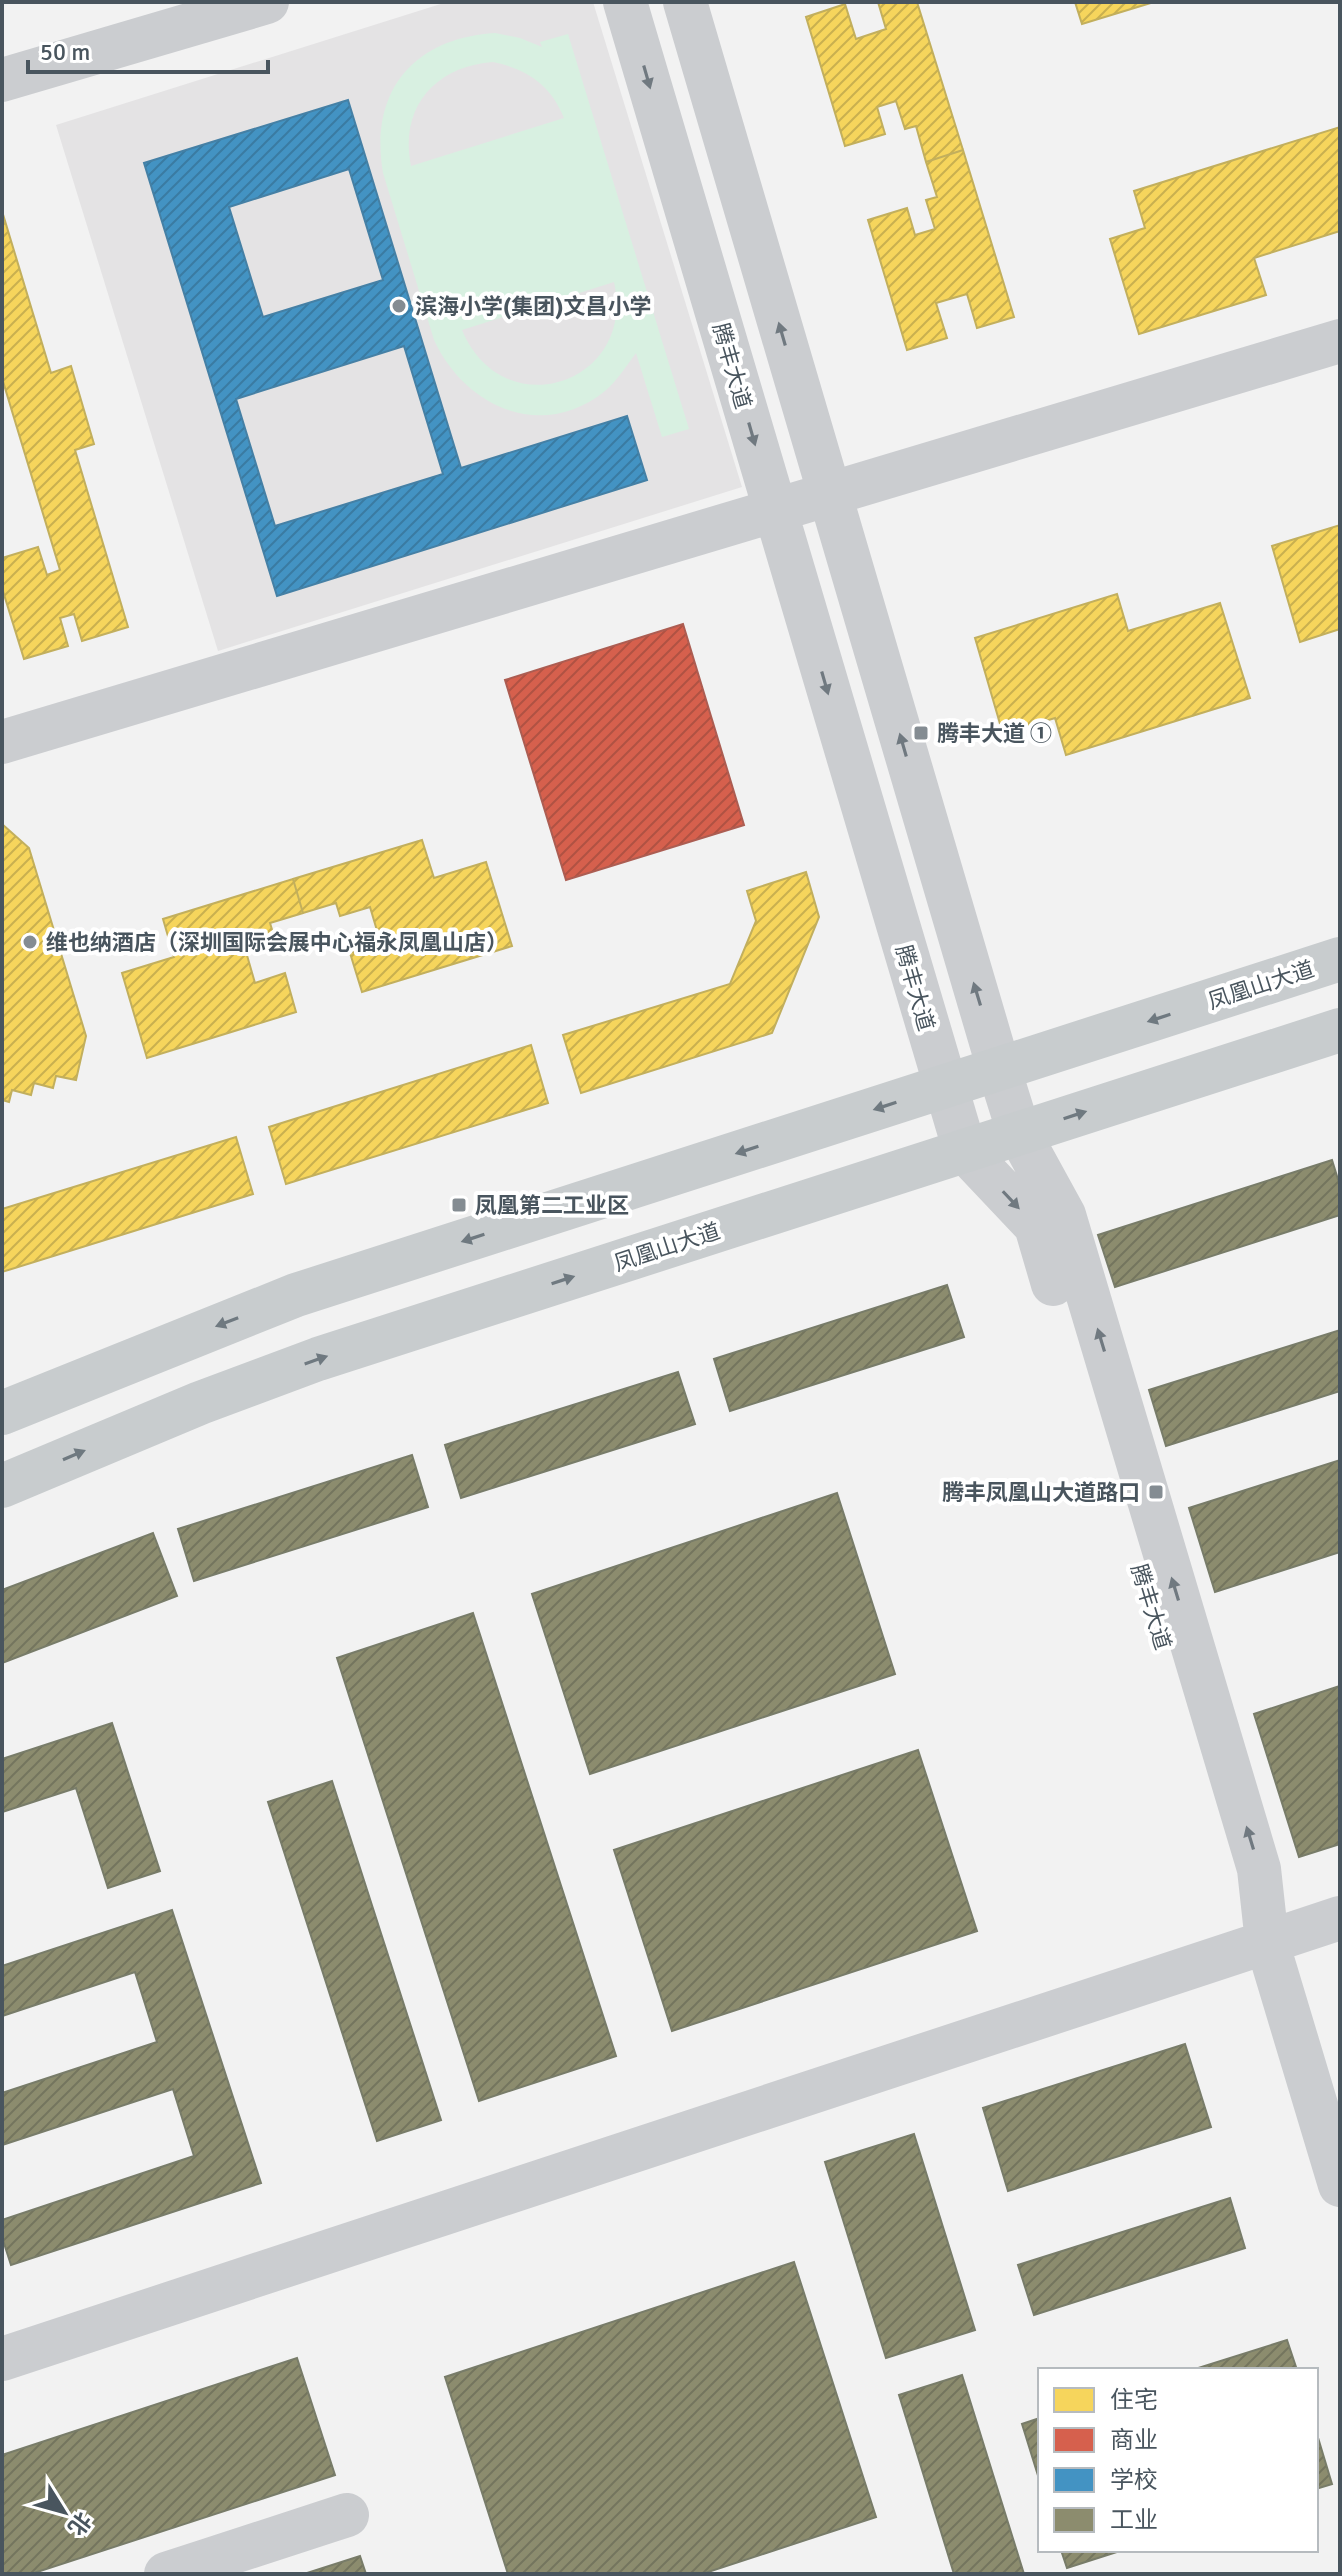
<svg xmlns="http://www.w3.org/2000/svg" width="1342" height="2576" font-family="Signika,'Noto Sans SC',sans-serif">
<defs>
<pattern id="homes-hatch" width="6" height="6" patternUnits="userSpaceOnUse" patternTransform="scale(2)"><rect width="6" height="6" fill="#f6d55c"/><path d="M-1 1l2-2M0 6l6-6M5 7l2-2" fill="none" stroke="#c9b04f"/></pattern>
<pattern id="shops-hatch" width="6" height="6" patternUnits="userSpaceOnUse" patternTransform="scale(2)"><rect width="6" height="6" fill="#d6604d"/><path d="M-1 1l2-2M0 6l6-6M5 7l2-2" fill="none" stroke="#b05243"/></pattern>
<pattern id="schools-hatch" width="6" height="6" patternUnits="userSpaceOnUse" patternTransform="scale(2)"><rect width="6" height="6" fill="#4393c3"/><path d="M-1 1l2-2M0 6l6-6M5 7l2-2" fill="none" stroke="#3a7ba2"/></pattern>
<pattern id="industry-hatch" width="6" height="6" patternUnits="userSpaceOnUse" patternTransform="scale(2)"><rect width="6" height="6" fill="#8c8c6e"/><path d="M-1 1l2-2M0 6l6-6M5 7l2-2" fill="none" stroke="#74755e"/></pattern>
</defs>
<rect width="100%" height="100%" fill="#f2f2f2"/>
<path fill="#e4e3e4" d="M447,2H593L742,487L218,651L56,125Z"/>
<path fill="#d8f0e1" fill-rule="evenodd" d="M495,33L520,38L542,47L540,42L568,34L689,429L662,437L636,353C626,366 618,380 605,391C542,442 465,407 434,340L383,173C369,92 413,38 495,33ZM493,62C527,69 551,85 564,118L411,166C399,108 435,66 493,62ZM614,282C637,384 503,428 462,330Z"/>
<path fill="url(#homes-hatch)" stroke="#c2af5d" stroke-width="2" d="M878,2H917L963,150L926,162L916,126L905,129L896,101L877,107L885,134L845,146L806,17L845,4L856,39L886,29Z
M1075,2H1154L1082,24Z
M1340,127V231L1254,258L1266,295L1139,334L1110,239L1145,228L1134,191Z
M963,150L1014,317L977,328L967,294L936,303L947,338L907,350L868,220L907,208L915,235L935,229L926,200L937,197L926,162Z
M2,211L51,373L71,366L94,444L75,450L128,627L82,641L74,614L60,618L68,646L24,659L2,588V558L38,547L47,575L60,570L2,378Z
M1340,525V629L1300,642L1272,546Z
M1117,594L1128,631L1220,603L1250,698L1066,755L1055,718L1003,734L975,638Z
M2,824L29,848L86,1036L76,1080L56,1076L53,1088L34,1083L31,1095L12,1090L9,1102L2,1100Z
M422,840L434,878L486,862L512,946L362,992L350,953L381,944L370,907L340,916L336,903L303,913L293,879Z
M806,872L819,917L772,1033L581,1093L563,1035L730,984L756,921L747,891Z
M293,879L303,913L270,923L274,936L244,945L255,983L285,973L296,1012L147,1058L122,973L174,957L163,919Z
M531,1045L548,1103L286,1184L269,1127Z
M236,1137L253,1194L2,1272V1209Z"/>
<path fill="url(#shops-hatch)" stroke="#ac5d52" stroke-width="2" d="M683,624L744,825L566,880L505,680Z"/>
<path fill="url(#schools-hatch)" stroke="#4580a5" stroke-width="2" fill-rule="evenodd" d="M348,100L461,468L627,416L647,480L277,596L144,163ZM349,169L383,280L263,317L229,207ZM404,346L443,474L275,526L236,399Z"/>
<path fill="url(#industry-hatch)" stroke="#787c69" stroke-width="2" d="M1332,1160L1340,1186V1215L1115,1287L1098,1235Z
M947,1285L964,1337L730,1411L714,1359Z
M1340,1330V1391L1166,1446L1149,1390Z
M678,1372L695,1424L461,1498L445,1445Z
M412,1455L428,1507L194,1581L178,1529Z
M1340,1460V1552L1215,1592L1189,1508Z
M837,1493L895,1674L590,1774L532,1594Z
M153,1533L177,1596L2,1663V1590Z
M473,1613L616,2056L479,2101L337,1658Z
M1340,1686V1844L1299,1857L1254,1714Z
M112,1723L160,1871L108,1888L76,1788L2,1812V1759Z
M918,1750L977,1931L672,2031L614,1850Z
M332,1781L441,2120L377,2141L268,1802Z
M172,1910L261,2183L11,2265L2,2237V2220L194,2156L173,2089L2,2145V2093L157,2042L135,1972L2,2016V1966Z
M1185,2044L1211,2127L1008,2191L983,2108Z
M914,2134L975,2330L886,2358L825,2162Z
M1230,2198L1245,2248L1034,2315L1018,2265Z
M794,2262L876,2517L702,2574H508L445,2377Z
M1287,2340L1297,2370H1192Z
M297,2358L335,2475L31,2574H2V2455Z
M962,2375L1024,2574H954L899,2395Z
M1040,2418V2482L1022,2424Z
M1316,2431L1332,2484L1316,2489Z
M1061,2550H1123L1067,2568Z
M360,2556L366,2574H304Z"/>
<g fill="none" stroke-linecap="round" stroke-linejoin="round">
<path stroke="#cbcdd0" stroke-width="44" d="M625,2L965,1151L1036,1226L1053,1284
M685,2L999,1069L1019,1133L1064,1215L1259,1869L1267,1942L1340,2185
M2,80L267,2
M2,742L1340,341
M2,2359L1340,1918
M166,2574L347,2515"/>
<path stroke="#c8ccce" stroke-width="44" d="M2,1413L296,1295L1340,959
M2,1486L200,1403L318,1359L1340,1030"/>
</g>
<defs><path id="oneway-solid" d="M-6-.8H1V-3.2L6.5 0L1 3.2V.8H-6Z" transform="scale(2)"/></defs>
<g fill="#707980">
<use href="#oneway-solid" transform="translate(647 77) rotate(74)"/>
<use href="#oneway-solid" transform="translate(782 334) rotate(-106)"/>
<use href="#oneway-solid" transform="translate(752 434) rotate(74)"/>
<use href="#oneway-solid" transform="translate(825 683) rotate(74)"/>
<use href="#oneway-solid" transform="translate(903 745) rotate(-106)"/>
<use href="#oneway-solid" transform="translate(977 994) rotate(-107)"/>
<use href="#oneway-solid" transform="translate(1011 1200) rotate(47)"/>
<use href="#oneway-solid" transform="translate(1101 1340) rotate(-107)"/>
<use href="#oneway-solid" transform="translate(1175 1589) rotate(-107)"/>
<use href="#oneway-solid" transform="translate(1250 1838) rotate(-107)"/>
</g>
<g fill="#6f7980">
<use href="#oneway-solid" transform="translate(1159 1018) rotate(162)"/>
<use href="#oneway-solid" transform="translate(885 1106) rotate(162)"/>
<use href="#oneway-solid" transform="translate(1075 1115) rotate(-18)"/>
<use href="#oneway-solid" transform="translate(747 1150) rotate(162)"/>
<use href="#oneway-solid" transform="translate(473 1238) rotate(162)"/>
<use href="#oneway-solid" transform="translate(563 1280) rotate(-18)"/>
<use href="#oneway-solid" transform="translate(227 1322) rotate(159)"/>
<use href="#oneway-solid" transform="translate(316 1360) rotate(-19)"/>
<use href="#oneway-solid" transform="translate(74 1455) rotate(-23)"/>
</g>
<g fill="#848c92" stroke="#fff" stroke-width="3">
<circle cx="399" cy="306" r="8"/>
<rect x="913" y="725" width="16" height="16" rx="4"/>
<circle cx="30" cy="942" r="8"/>
<rect x="451" y="1197" width="16" height="16" rx="4"/>
<rect x="1148" y="1484" width="16" height="16" rx="4"/>
</g>
<g text-anchor="middle" dominant-baseline="central" stroke-width="8" stroke-linejoin="round" paint-order="stroke">
<g font-size="22" font-weight="bold" fill="#49555e" stroke="#fff" text-anchor="start">
<text x="415" y="306">滨海小学(集团)文昌小学</text>
<text x="937" y="733">腾丰大道 ①</text>
<text x="46" y="942">维也纳酒店（深圳国际会展中心福永凤凰山店）</text>
<text x="475" y="1205">凤凰第二工业区</text>
<text x="1140" y="1492" text-anchor="end">腾丰凤凰山大道路口</text>
</g>
<g font-size="22" fill="#49555e" stroke="#fff">
<text transform="translate(732 366) rotate(74)">腾丰大道</text>
<text transform="translate(1261 985) rotate(-18)">凤凰山大道</text>
<text transform="translate(915 988) rotate(74)">腾丰大道</text>
<text transform="translate(667 1247) rotate(-18)">凤凰山大道</text>
<text transform="translate(1151 1607) rotate(73)">腾丰大道</text>
</g>
</g>
<rect width="1342" height="2576" fill="none" stroke="#49555e" stroke-width="8"/>
<rect x="1038" y="2368" width="280" height="184" fill="#ffffff" stroke="#b6bbbf" stroke-width="2"/>
<rect x="1054" y="2388" width="40" height="24" fill="#f6d55c" stroke="#b6bbbf" stroke-width="2"/>
<text x="1110" y="2408" font-size="24" fill="#49555e">住宅</text>
<rect x="1054" y="2428" width="40" height="24" fill="#d6604d" stroke="#b6bbbf" stroke-width="2"/>
<text x="1110" y="2448" font-size="24" fill="#49555e">商业</text>
<rect x="1054" y="2468" width="40" height="24" fill="#4393c3" stroke="#b6bbbf" stroke-width="2"/>
<text x="1110" y="2488" font-size="24" fill="#49555e">学校</text>
<rect x="1054" y="2508" width="40" height="24" fill="#8c8c6e" stroke="#b6bbbf" stroke-width="2"/>
<text x="1110" y="2528" font-size="24" fill="#49555e">工业</text>
<g transform="translate(64 2512) rotate(127)" stroke="#ffffff" stroke-width="6" paint-order="stroke">
<path d="M0-6L14 30L0 20L-14 30Z" fill="#49555e"/>
<text y="-12" font-size="22" font-weight="bold" text-anchor="middle" fill="#49555e">北</text>
</g>
<path d="M28 60v12h240v-12" fill="none" stroke="#49555e" stroke-width="4"/>
<text x="40" y="60" font-size="24" fill="#49555e" stroke="#ffffff" stroke-width="6" paint-order="stroke">50 m</text>
</svg>
